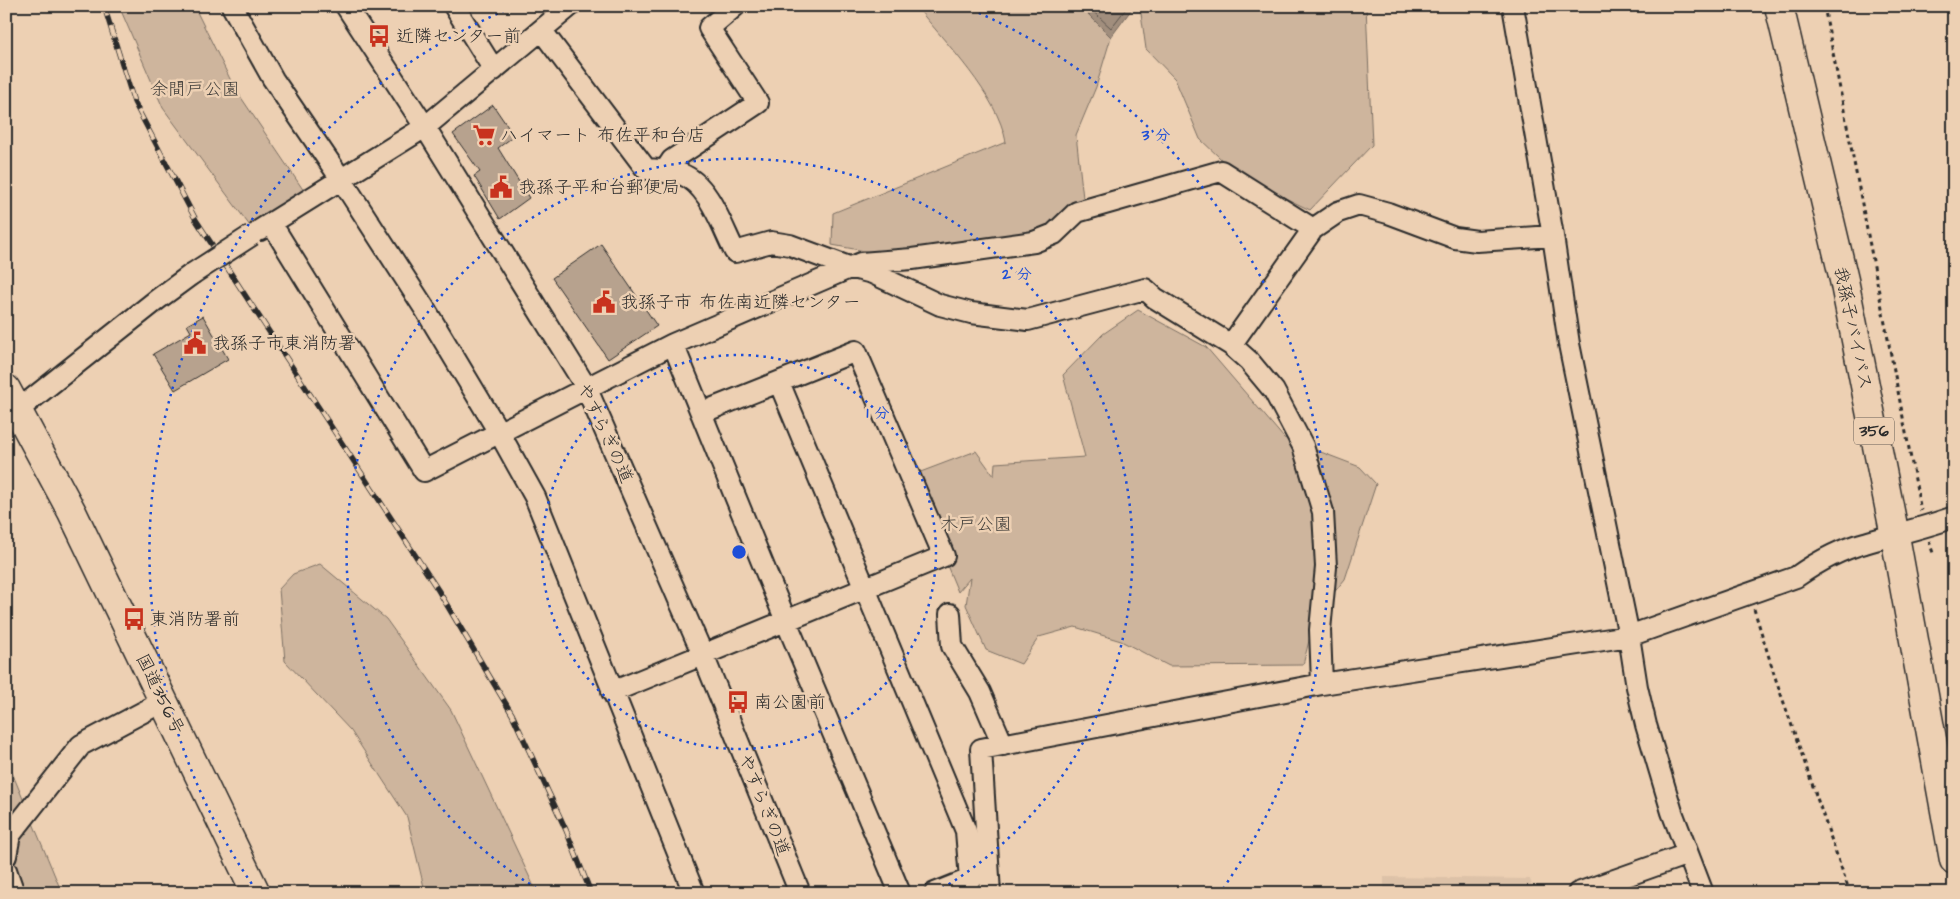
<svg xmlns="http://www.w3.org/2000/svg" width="1960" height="899" font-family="'Architects Daughter','Klee One',sans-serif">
<rect width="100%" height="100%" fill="#edd0b3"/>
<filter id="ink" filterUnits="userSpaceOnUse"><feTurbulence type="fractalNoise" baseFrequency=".02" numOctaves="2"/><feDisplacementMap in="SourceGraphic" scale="10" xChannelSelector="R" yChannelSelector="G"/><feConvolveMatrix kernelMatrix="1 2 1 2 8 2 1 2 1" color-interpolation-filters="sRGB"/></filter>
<g filter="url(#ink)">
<path fill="#ddc2a8" d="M1384,877L1530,879L1534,893H1384Z"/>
<path fill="#ceb59d" stroke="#7c7064" d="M119,6H194L234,87L306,194L250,226L163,108Z
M916,6H1080L1111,37L1096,87L1076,135L1083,198L1036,249L947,266L832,245L833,213L1006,142C997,94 947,45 916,6Z
M1140,6H1366L1372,145L1310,210L1238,175L1200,139L1175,79L1146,49Z
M1138,310L1206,347L1284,438L1360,467L1376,484L1345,579L1315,616L1303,665L1169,666L1121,641L1075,627L1039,637L1021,664L986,650L966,605L970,578L958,592L910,476L976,451L994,476L995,463L1085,457L1063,375L1103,334Z
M320,564L386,619L451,710L537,893H419L424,887L407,817L351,731L285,661L279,589L293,574Z
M6,758L62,893H10L6,886Z"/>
<path fill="#a18e7d" stroke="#72665c" d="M1080,6H1134L1111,37Z"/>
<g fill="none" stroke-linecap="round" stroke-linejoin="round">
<path stroke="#5a534c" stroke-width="1" d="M1087,6L1111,28L1128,6"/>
</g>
<path fill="#b7a28e" stroke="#2b2b2b" d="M493,105L514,136L498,148L529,198L500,219L474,176L480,172L453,134Z
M601,244L657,326L608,359L552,278Z
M203,316L228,359L175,390L153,354L191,332L187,325Z"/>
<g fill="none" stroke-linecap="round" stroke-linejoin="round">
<defs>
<path id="minor" d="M232,6L273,79L341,179L425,309L500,434L535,497L694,893
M346,6L425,127L586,387L703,655L800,893
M454,6L494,70
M1513,6L1553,236L1569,344L1629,636L1637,687L1646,725L1672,812L1703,893
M542,31L646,169C657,170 671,170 681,174C709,184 722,227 735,252L771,242L790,245L849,267L872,273L940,305L971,313L1028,320L1145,289L1155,298L1231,345L1249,361L1274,391L1303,446L1323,512L1326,567L1320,630L1322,684
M664,172L672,160L758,103L709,28L735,6
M271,223L424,471L673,344L861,263L912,259L1034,242L1054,234L1077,212L1221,171L1313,229
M260,230L425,127L570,6
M673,344L786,621L900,893
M1231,345L1313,229L1338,212L1359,205L1388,213L1455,238L1477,241L1553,236
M779,382L966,831L970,879L935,893
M18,410L158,299L192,274
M950,614L952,646L980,692L1003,745
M612,692L944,556L856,351L701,413
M6,856L10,835L81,745L164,701
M6,870L14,893
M990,893L981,749L1322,684L1629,636L1796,577C1816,563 1841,549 1865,543C1895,534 1924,528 1954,517
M1578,893L1688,854"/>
<path id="highway" d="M1779,6L1844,280L1895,536L1954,860
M6,389L72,512L256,893"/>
</defs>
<use href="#minor" stroke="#2b2b2b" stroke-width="24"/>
<use href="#highway" stroke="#2b2b2b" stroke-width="31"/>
<path stroke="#2b2b2b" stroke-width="3" stroke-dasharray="4 4" stroke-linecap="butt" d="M1824,6L1921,511
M1929,541L1933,553
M1754,609L1776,680L1850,893"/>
<use href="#minor" stroke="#edd0b3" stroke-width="20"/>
<use href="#highway" stroke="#edd0b3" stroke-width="28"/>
<defs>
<path id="rail" d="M104,6L134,102L196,220L438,590L512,714L566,830L591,893"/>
</defs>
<use href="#rail" stroke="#2b2b2b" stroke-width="5.5"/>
<use href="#rail" stroke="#edd0b3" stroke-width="4" stroke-dasharray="11" stroke-linecap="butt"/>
<defs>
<path id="minor-bridge" d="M192,274L252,235"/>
</defs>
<use href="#minor-bridge" stroke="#2b2b2b" stroke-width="24" stroke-linecap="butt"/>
<use href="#minor-bridge" stroke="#edd0b3" stroke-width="20"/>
</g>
</g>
<g fill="none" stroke="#1d4ed8" stroke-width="2.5" stroke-dasharray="2.5 5">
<circle cx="739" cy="552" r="197"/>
<path d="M543 892A393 393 0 1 1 936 892"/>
<path d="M256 890A590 590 0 0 1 513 7M965 7A590 590 0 0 1 1222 890"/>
</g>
<defs>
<symbol id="bus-bare" viewBox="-9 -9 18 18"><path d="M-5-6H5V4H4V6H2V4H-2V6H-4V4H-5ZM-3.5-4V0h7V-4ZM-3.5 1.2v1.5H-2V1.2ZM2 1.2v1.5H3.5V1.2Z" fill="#c8321e" stroke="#edd0b3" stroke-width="2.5" paint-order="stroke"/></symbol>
<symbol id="supermarket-bare" viewBox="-9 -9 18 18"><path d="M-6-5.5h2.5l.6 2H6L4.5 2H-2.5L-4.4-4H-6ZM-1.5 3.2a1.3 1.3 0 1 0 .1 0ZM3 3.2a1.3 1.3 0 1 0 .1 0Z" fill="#c8321e" stroke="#edd0b3" stroke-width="2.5" paint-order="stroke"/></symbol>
<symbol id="civic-bare" viewBox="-9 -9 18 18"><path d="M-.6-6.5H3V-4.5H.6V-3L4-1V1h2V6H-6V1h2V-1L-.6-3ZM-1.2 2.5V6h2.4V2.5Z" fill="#c8321e" stroke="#edd0b3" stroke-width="2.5" paint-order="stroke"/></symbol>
</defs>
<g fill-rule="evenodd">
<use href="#bus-bare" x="363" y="20" width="32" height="32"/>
<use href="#supermarket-bare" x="468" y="119" width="32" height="32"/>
<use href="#civic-bare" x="485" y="171" width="32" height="32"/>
<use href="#civic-bare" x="588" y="286" width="32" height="32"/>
<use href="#civic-bare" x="179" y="327" width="32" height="32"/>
<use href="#bus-bare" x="118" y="603" width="32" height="32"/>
<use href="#bus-bare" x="722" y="686" width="32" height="32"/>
</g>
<g text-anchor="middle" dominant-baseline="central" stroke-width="5" stroke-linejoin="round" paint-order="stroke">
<rect fill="#edd0b3" stroke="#655c54" stroke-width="1" x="1854" y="417.5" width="40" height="27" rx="4"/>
<g font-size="16" font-weight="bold" fill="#2b2b2b">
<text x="1874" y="431">356</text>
</g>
<g font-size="18" fill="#2b2b2b" stroke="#edd0b3" text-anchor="start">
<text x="396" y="36">近隣センター前</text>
<text x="500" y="135">ハイマート 布佐平和台店</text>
<text x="518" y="187">我孫子平和台郵便局</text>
<text x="620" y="302">我孫子市 布佐南近隣センター</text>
<text x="212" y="343">我孫子市東消防署</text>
<text x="150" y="619">東消防署前</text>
<text x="754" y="702">南公園前</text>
</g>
<g font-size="18" fill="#43403c" stroke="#edd0b3">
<text x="195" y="89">余間戸公園</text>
<text x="976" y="524">木戸公園</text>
</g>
<g font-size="18" fill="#2b2b2b" stroke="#edd0b3">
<text transform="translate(1853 328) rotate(78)">我孫子バイパス</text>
<text transform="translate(605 433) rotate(65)">やすらぎの道</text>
<text transform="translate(160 694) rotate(64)">国道356号</text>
<text transform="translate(764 805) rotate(68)">やすらぎの道</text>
</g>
</g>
<circle cx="739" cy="552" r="8" fill="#1d4ed8" stroke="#edd0b3" stroke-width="2.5"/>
<g font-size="15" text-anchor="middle" font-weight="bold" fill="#1d4ed8" stroke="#edd0b3" stroke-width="5" stroke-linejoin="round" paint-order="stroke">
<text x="1156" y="140">3 分</text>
<text x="1017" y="279">2 分</text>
<text x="878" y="418">1 分</text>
</g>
<rect width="1960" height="899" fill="none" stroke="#edd0b3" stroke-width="25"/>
<rect x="12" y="12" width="1935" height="874" fill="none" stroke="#2b2b2b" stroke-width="2" filter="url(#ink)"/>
</svg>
